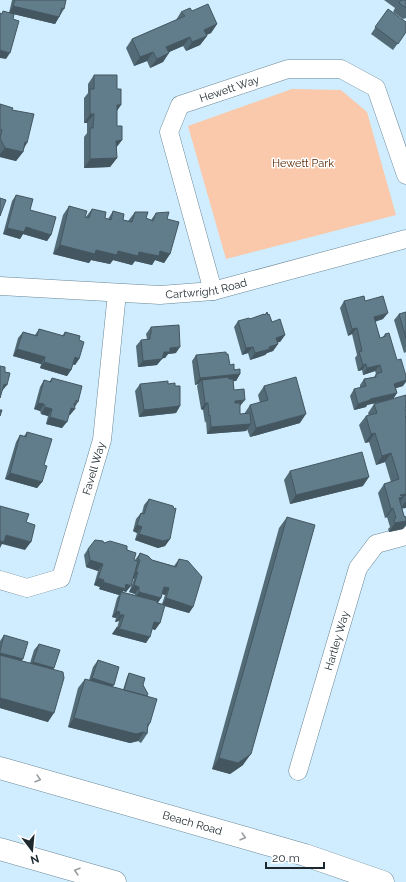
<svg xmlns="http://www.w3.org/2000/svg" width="406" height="882" font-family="Raleway,sans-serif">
<rect width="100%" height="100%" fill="#cfedfe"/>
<path fill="#fac8ab" d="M292,89L341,90L367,112L396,215L226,259L188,126Z"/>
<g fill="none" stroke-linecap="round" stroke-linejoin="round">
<defs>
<g id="street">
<path id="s1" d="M0,286L160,295L213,291L406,239"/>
<path id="s2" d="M213,291L169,132L180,105L288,69H341L376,88L406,175"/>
<path id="s3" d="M0,580L27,588L61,578L102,440L117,293"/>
<path id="s4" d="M298,771L358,568L376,544L406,536"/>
</g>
<g id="primary">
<path id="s5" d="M0,768L305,855L383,882"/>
<path d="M0,849L115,882"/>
</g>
</defs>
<use href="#street" stroke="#6b8796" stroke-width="19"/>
<use href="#primary" stroke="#6b8796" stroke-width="23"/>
<use href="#street" stroke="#fff" stroke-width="18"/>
<use href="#primary" stroke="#fff" stroke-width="22"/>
</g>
<path fill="#536b77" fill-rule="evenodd" d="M12,0H66L64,9L55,24L9,13Z
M384,0H406V18L403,19L393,12L395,8Z
M388,9L406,32L393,50L371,34Z
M192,11L217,24L211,33L206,35L207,36L200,45L186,51L183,46L169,52L163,62L150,68L147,61L134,66L126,48L132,39L176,20L181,12Z
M94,75L117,112V126L122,140L116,148L117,158L110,167L84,168V137L87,133V123H84V98L88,93V84Z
M0,104L12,110L23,149V152L16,161L0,157Z
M16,195L51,235L47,241L23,234L20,239L3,234L12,201Z
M69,206L85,218L92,209L105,218L108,219L113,211L123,220L128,221L135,212L146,218L151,220L156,213L167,219L170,254L164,263L155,260L152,265L135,261L132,265L113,260L110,264L91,260L89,263L53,254L63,215Z
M344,301H365L383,319L375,322L380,338L383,337L385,334L403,386L396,388L397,393L393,399L406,418V508H402L404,516L406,517V525L403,529L389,532L388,529L390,527L387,517L385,518L378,493L384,484L391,482L385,462L376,465L369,442L365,443L359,425L366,416H369L368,413L374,404L392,399L367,405L366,407L354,410L350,396L354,389L360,388V385L364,379L374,377L376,374L375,371L363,375L362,370L358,371L355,358L357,355L352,334L348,336L340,308Z
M267,312L272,322L285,335L280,342H277L278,344L273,351L267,353L265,355L250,360L248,353L242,355L234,327L238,321L250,319L265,315Z
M406,312V352L404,353L394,320L399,314Z
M151,327L176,353L168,354L165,358H162L157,365L138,367L136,346L141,340H146L147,339L146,334Z
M39,329L62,336L65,332L79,340V359L75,365L73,364L71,370L67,376L40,368L41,364L13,356L18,338L23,332L35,335Z
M196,355L230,365L240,374L236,381H233L234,390L240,406V414H244L250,405L260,403L258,395L264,386L300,423L250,437L247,429L246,431L207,434L206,421L205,423L203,410L201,409L197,386L198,384L195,385L192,361Z
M52,378L78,402L70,415H69L62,428L46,424L48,416L41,414L40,411L34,409L40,387L44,380L49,382Z
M140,384H168L175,386L180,406L176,413L139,417L135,391Z
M27,432L44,465L42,482L37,488L5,479L16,442L20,435L24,436Z
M290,471L363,486L290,504L284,480Z
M149,499L170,539L165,546L158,548L135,540L137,533L133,531L136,519L141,513H142L144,505Z
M287,517L243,765L230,774L212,769L279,528Z
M104,543L127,550L134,560H135L140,553L152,560L174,566L179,559L193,607L189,613L164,606L160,623L155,630L152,629L146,643L112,634L117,628L119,621L115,622L116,618L112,617L117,598L119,595L99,589L100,587L94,585L98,571L86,567L84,555L88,549ZM133,579H134L129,592L135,594V595L123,592V591L126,592ZM162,594L165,595L162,604L158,603L161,598Z
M4,635L22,661L30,663L34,650L39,644L54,670L48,722L0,708V641Z
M98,660L113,687L123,690L127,677L129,673L143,685L147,696L150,723L148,727L147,734L141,743L138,741L130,743L68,727L78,688L85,679L89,680L93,667Z"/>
<path fill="#445761" d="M13,6L59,17L55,24L9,13Z
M217,24L211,33L198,39L204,30Z
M207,36L200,45L186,51L192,42Z
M190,37L183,46L160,56L166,47Z
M0,50L10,53L6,59L0,58Z
M153,52L147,61L134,66L140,57Z
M169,53L163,62L150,68L157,59Z
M117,105H121L115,114Z
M90,114H94L87,123H84Z
M122,140L115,149L116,141Z
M25,142L27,143L22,152H23L16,161L0,157V154L5,148Z
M117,158L110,167L84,168L90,159Z
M26,227L51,235L47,241L23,234L20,239L3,234L7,228Z
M60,245L96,250L118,251L139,252L160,251L170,254L164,263L155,260L152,265L135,261L132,265L113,260L110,264L91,260L89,263L53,254Z
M388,313L383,319L369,323L374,317Z
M357,328L352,334L348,336L352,329Z
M285,335L280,342L271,344L276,338Z
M278,344L273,351L267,353L265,355L250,360L255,353Z
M180,347L176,353L168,354L165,358L159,359L164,352L170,348Z
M253,347L248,353L242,355L246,348Z
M17,349L45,357L41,364L13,356Z
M75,357L79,359L75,365L71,364Z
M162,359L157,365L138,367L143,361Z
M44,362L71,370L67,376L40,368Z
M366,364L362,370L358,371L363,365Z
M380,365L375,371L363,375L367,368Z
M240,374L236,381L202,384V380L198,384L195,385L200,378Z
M406,380V382L403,386L390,390L394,384Z
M4,384L7,385L2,391H0Z
M397,393L393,399L367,405L366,407L354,410L358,404L370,399Z
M245,400L240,406L230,407L235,401Z
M38,403L44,404L40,411L34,409Z
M205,403H208L203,410L201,409Z
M180,406L176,413L139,417L144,410Z
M45,407L52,409L48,416L41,414Z
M71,408L75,409L70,415L66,414Z
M306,414L300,423L250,437L256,428Z
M50,417L67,422L62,428L46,424Z
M251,424L246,431L207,434L211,427Z
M375,433L369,442L365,443L371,434Z
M391,453L385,462L376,465L382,456Z
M10,473L42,482L37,488L5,479Z
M369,477L363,486L290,504L296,495Z
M406,494L397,506L392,507L400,495Z
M406,501V508L400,509Z
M393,508L387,517L385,518L391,509Z
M406,521V525L403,529L389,532L395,523Z
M137,525L142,527L137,533L133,531Z
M139,534L170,539L165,546L158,548L135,540Z
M6,535L31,542L25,550L2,544L0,548V541Z
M90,560L103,564L98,571L86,567Z
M136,572H138L134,579L132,578Z
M98,578L104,580L100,587L94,585Z
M103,582L126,584L131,586L126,592L123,591L120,595L121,592L119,595L99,589Z
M134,585L139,587L135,594L129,592Z
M164,587L169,588L165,595L160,593Z
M139,592L161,598L156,605L135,598Z
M166,598L193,607L189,613L162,605Z
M116,611L120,612L116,618L112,617Z
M119,615H124L119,621L115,622Z
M154,622L160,623L155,630L150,628Z
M116,628L150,637L146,643L112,634Z
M0,653L23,659L18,666L0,661Z
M33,662L54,668L50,675L29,669Z
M92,678L114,685L109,691L87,685Z
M0,698L54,713L48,722L0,708Z
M74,718L148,724L150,723L138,741L130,743L68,727Z
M251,754L243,765L230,774L212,769L219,758Z"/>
<path fill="#617c8a" stroke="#445761" d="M15,0H66L64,9L62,8L59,17L13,6Z
M401,0H406V8L399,3Z
M208,4L217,24L204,30L207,36L192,42L190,37L166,47L169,53L157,59L153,52L140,57L132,39L185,16L181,12L190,8L192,11Z
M388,9L406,22V32L398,44L375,27Z
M3,11L14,14L13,19L19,21L10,53L0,50V13L2,14Z
M94,75H117V89H121V105H117V126H122V140L116,141L117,158L90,159V128H93L94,114H90V89H94Z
M0,104L13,108L12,110L34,114L27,143L25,142L23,152L5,148L0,138L2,130L0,129Z
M16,195L33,199L30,210L56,217L51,235L26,227L24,232L7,228Z
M0,198L6,200L0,216Z
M69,206L87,211L85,217L89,218L92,209L106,212L105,218L111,220L113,211L124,214L123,220L132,222L135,212H148L146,218L153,221L156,213L169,212L167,219L179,222L170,254L160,251L159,256L139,252L138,256L118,251L117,255L96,250L95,254L60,245Z
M364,296L365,301L383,296L388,313L374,317L380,338L386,336L385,334L389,333L397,360L401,359L406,376V380L394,384L397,393L370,399V400L358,404L354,389L366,386L364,379L376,377V374L382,372L380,365L367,368L366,364L363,365L359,352L362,351L357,328L352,329L344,301Z
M267,312L268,315L269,314L272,322L280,319L285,335L276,338L278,344L269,347L270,349L255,353L253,347L246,348L238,321L249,318L250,319L264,314L265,315Z
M406,312V338L399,314Z
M179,325L180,347L170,348V352H164L162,359L143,361L141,340L150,339V335L151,334V327Z
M39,329L64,336L65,332L80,336L79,340L84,342L79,359L75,357L71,370L44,362L45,357L17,349L23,332L37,336Z
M226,352V354H228L230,365L234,364V370L240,369V374L200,378L196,355Z
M0,366L5,367V372L10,373L7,385L4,384L0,398Z
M228,377L229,379H233L234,390L244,389L245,400L235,401V403H240V414L250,413L251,424L211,427L210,415L209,416L208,403H205L202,380Z
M296,377L306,414L256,428L250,405L268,400L264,386Z
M52,378L82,386L78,402L76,400V404L74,403L75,409L71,408L67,422L50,417L52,409L45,407L44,404L38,403L44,380L51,382Z
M168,381V384L175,383V386H180V406L144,410L140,384Z
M406,395V408H405L406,413V416L405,417L406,418V496V494L400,495L404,497L399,498L404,516L406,517V521L395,523L394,520L396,518L393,508L391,509L384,484L399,479L391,453L382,456L375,433L371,434L366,416L377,413L374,404Z
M0,410H2L0,416Z
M27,432L52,439L44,465L47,466L42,482L10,473L20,435L26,437Z
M362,452L369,477L296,495L290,471Z
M149,499L173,506L174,509L176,508L170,539L163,541L139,534L142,527L137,525L141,513L144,514Z
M0,506L29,514L26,522L35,525L31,542L6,535L4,542L0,541Z
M287,517L315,525L251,754L238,763L219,758Z
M95,540L103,541L104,543L110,541L127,546V550L136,553L134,560L138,561L131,586L126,584L125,589L103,582L104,580L98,578L103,564L90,560L88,549Z
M140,553L148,556L152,560L176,567L179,559L188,561L202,577L193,607L166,598L169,588L164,587L161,598L139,592V587L134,585L138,572H136L140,560L138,559Z
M121,592L157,601V603L165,605L160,623L154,622L150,637L116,628L120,627L124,615H119L120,612L116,611Z
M4,635L28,642L23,659L0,653V651Z
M39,644L60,650L54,668L33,662Z
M0,655L63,672L64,678L54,713L0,698Z
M98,660L119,667L114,685L92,678Z
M129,673L145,678L143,685L148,694L147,696L124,690Z
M85,679L157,699L150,723L148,724L147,734L144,732L136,734L74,718Z"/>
<defs><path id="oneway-chevron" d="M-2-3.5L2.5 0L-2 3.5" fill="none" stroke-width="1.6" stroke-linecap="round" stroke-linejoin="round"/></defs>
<g stroke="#999ea1">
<use href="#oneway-chevron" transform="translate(38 779) rotate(16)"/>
<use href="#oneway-chevron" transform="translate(243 837) rotate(16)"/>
<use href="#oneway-chevron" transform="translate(77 871) rotate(-164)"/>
</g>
<g text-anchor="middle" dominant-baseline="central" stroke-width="3" stroke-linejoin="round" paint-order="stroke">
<g font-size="11" fill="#1d282e" stroke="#fff">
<text stroke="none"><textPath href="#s2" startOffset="246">Hewett Way</textPath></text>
<text stroke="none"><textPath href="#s1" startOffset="207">Cartwright Road</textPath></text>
<text stroke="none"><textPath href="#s3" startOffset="178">Favell Way</textPath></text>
<text stroke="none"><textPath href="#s4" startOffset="136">Hartley Way</textPath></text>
<text stroke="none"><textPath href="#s5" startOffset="200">Beach Road</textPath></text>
</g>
<g font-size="11" fill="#582703" stroke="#fff">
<text x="303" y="163">Hewett Park</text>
</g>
</g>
<g transform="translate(32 850) rotate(164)" stroke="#ffffff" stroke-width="3" paint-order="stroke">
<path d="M0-3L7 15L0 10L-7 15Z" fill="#1d282e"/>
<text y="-6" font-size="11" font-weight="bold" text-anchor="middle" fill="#1d282e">N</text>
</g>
<path d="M266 862v6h58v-6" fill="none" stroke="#1d282e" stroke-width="2"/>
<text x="272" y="862" font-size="12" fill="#1d282e" stroke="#ffffff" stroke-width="3" paint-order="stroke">20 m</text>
</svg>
